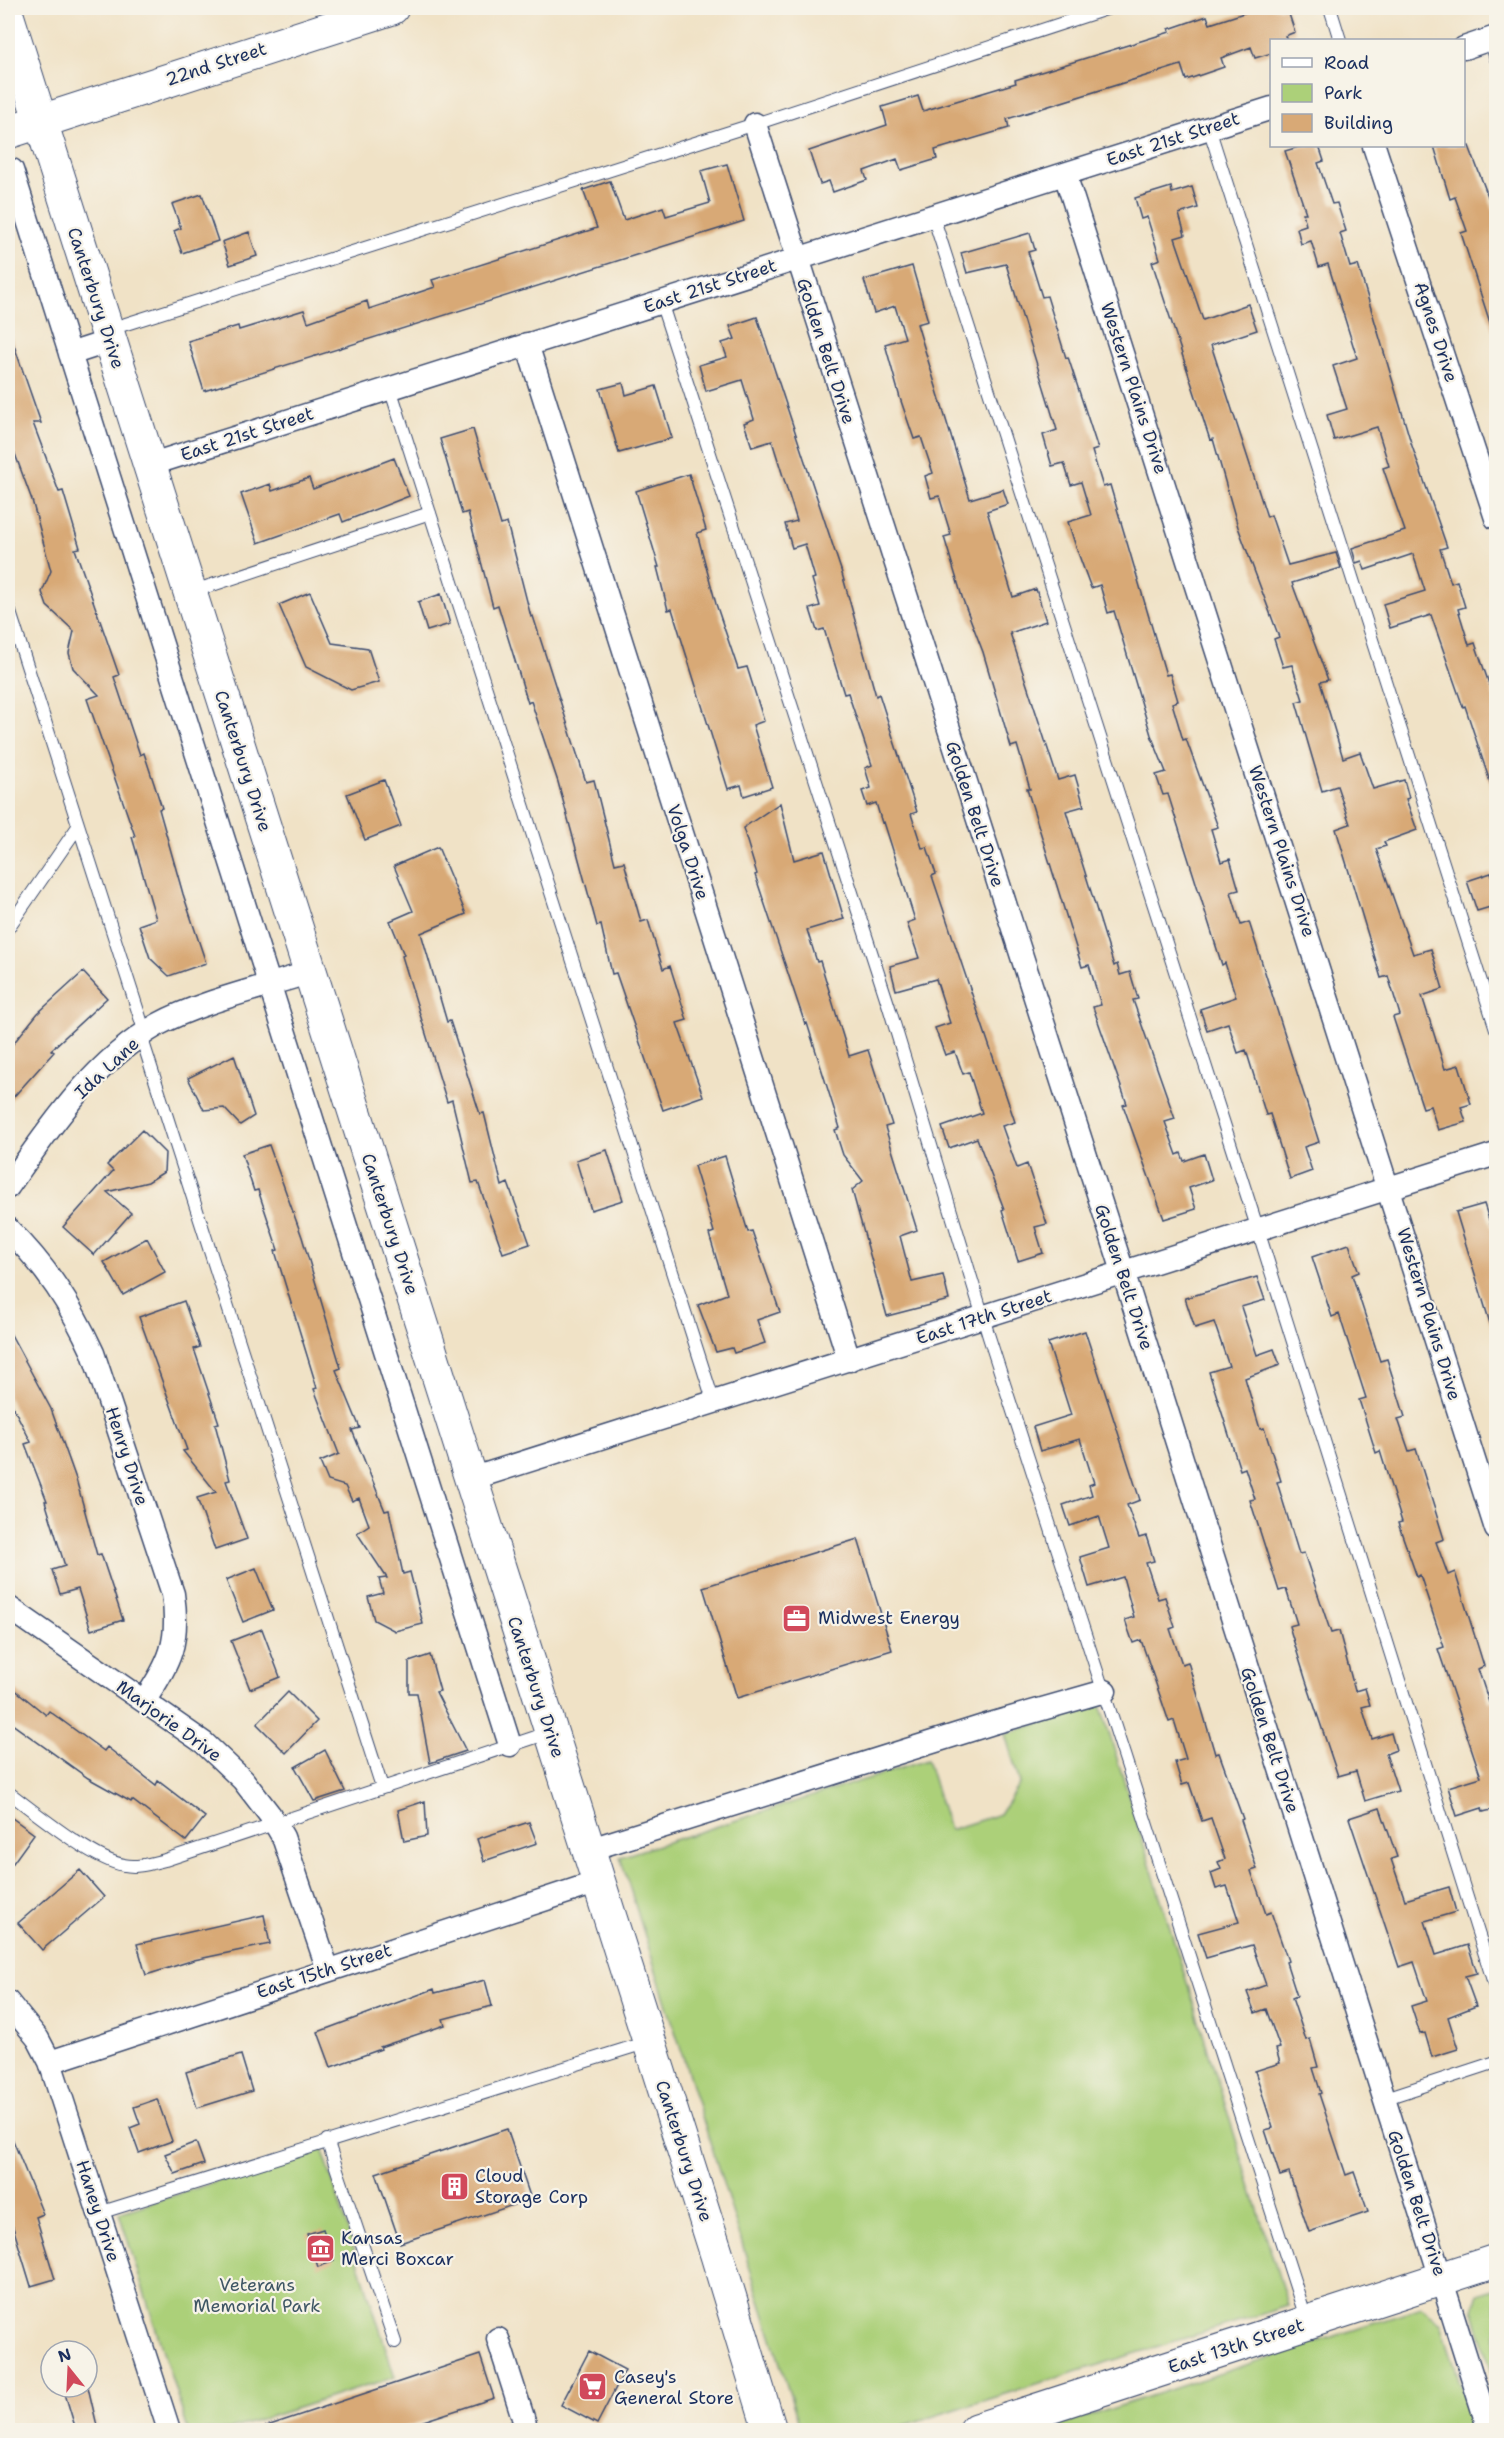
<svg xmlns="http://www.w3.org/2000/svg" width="1504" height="2438" font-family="'Shantell Sans',sans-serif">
<rect width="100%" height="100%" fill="#f7f3e8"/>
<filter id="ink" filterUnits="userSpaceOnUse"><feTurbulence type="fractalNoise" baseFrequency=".0167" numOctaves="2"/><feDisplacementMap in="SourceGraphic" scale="12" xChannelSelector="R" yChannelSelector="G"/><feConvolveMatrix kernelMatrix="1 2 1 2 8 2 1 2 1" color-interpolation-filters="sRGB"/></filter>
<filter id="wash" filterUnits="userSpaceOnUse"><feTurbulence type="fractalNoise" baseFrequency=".008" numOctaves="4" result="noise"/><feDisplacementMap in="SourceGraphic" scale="24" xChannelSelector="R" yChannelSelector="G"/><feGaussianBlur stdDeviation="1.35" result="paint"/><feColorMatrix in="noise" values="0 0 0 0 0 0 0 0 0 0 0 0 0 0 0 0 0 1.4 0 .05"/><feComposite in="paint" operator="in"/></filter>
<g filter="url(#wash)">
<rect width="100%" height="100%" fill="#f0e2c6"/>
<path fill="#acd079" stroke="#64806c" stroke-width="1.5" d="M1100,1704L1288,2306L889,2430H801L620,1857L927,1760L949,1830L1000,1814L1020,1783L1005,1734Z
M322,2148L395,2377L228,2430H188L119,2213Z
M1496,2288V2385L1473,2309L1478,2294Z
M1421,2308L1441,2323L1475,2430H1046Z"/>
<g id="blocks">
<path fill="#d8a976" d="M1259,8H1287L1295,32L1285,36L1287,40H1272V53L1255,58L1251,47L1221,58L1224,67L1186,80L1181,65L1007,119L1009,128L935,150L937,159L901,170L897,159L864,171L867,180L833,192L829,181L820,184L809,151L887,125L882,107L918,96L923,111L1016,83L1015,80L1170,32L1169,29L1207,16L1210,24Z
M1302,146H1319L1324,161L1318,163L1332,204L1337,203L1346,231L1340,233L1350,267L1358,265L1412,446L1447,547L1440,549L1451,583L1457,581L1465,607L1458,609L1469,645L1475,643L1497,707V791H1493L1465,706L1463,707L1431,615L1390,628L1383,604L1425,591L1413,554L1365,570L1362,561L1356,563L1352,548L1405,531L1383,468L1389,466L1377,427L1334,440L1327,415L1347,409L1333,366L1357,358L1328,264L1319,267L1311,241L1301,244L1297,228L1306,225L1303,213H1306L1285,151Z
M1434,146H1469L1497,220V332H1493L1461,233L1467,231L1455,197L1450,199Z
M727,164L744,221L204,391L188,341L238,326L239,330L304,310L308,322L367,301L369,309L435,287L432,280L597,228L583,190L610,181L624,220L663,207L666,216L710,203L701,171Z
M1171,187L1172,193L1192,187L1198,208L1179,214L1185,235L1175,238L1203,320L1248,304L1257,330L1211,345L1267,517L1271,515L1288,565L1336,553L1341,568L1292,583L1328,680L1320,682L1343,758L1360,752L1373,789L1404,780L1409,798L1406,799L1417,830L1384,842L1386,846L1376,849L1413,954L1431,949L1443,989L1422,996L1445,1069L1459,1065L1471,1104L1461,1107L1466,1122L1438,1130L1430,1106L1423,1108L1410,1069L1393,1017L1400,1015L1388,976L1381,978L1336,829L1350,824L1337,786L1322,791L1296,702L1303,700L1292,665L1283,667L1274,639L1279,637L1238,527L1213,439L1210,440L1152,262L1160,259L1147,217L1141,219L1135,198Z
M202,194L218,241L182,253L174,231L181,228L172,204Z
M249,232L257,256L230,265L222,242Z
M1030,233L1035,250L1028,252L1042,297L1047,296L1066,358L1068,357L1098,449L1092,451L1103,487L1110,485L1166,675L1170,674L1178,701L1172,703L1183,740L1186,739L1218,827L1211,829L1221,862L1230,859L1239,890L1231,892L1241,925L1249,922L1319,1142L1304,1147L1312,1171L1290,1179L1270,1114L1266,1115L1246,1050L1238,1053L1228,1023L1207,1030L1200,1009L1236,997L1225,963L1222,965L1168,794L1163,795L1156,775L1166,772L1151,735L1114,611L1108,613L1100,585L1091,588L1077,550L1068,522L1091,515L1081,482L1071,485L1064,463L1052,466L1043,435L1057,430L1006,264L967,273L961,253Z
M912,266L928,321L917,324L970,499L1003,489L1008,504L987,511L1013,597L1036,589L1046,621L1010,633L1058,780L1075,775L1084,806L1066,811L1114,966L1117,964L1120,975L1130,972L1138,999L1133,1000L1175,1119L1165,1122L1177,1155L1181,1153L1184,1161L1204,1154L1212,1180L1189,1188L1196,1209L1164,1219L1123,1105L1127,1104L1093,1007L1101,1005L1089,965L1082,967L1027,789H1030L1017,745L1011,747L983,652L963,600L944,537L951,535L939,496L931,498L925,476L933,473L921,437L914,439L900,398L885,344L905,338L895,306L874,313L864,280Z
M757,317L841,570L876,696L879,694L917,812L911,814L922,848L927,847L936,874L932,876L1015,1122L1002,1126L1017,1168L1027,1164L1047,1224L1035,1227L1043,1253L1018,1261L1002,1210L1004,1209L977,1138L949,1148L942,1127L982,1113L969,1072L963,1074L955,1052L945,1055L935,1028L950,1023L936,979L896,990L890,966L919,958L907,923L915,920L884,822L882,823L876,803L867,806L862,791L871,788L865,768L872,765L848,693L844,694L824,629L817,631L810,609L820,606L812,579L815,578L805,544L792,548L785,524L797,521L772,441L752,447L744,423L754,419L742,380L706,391L699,365L727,357L722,343L735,339L730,326Z
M8,334H10L41,423H33L59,492L63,491L80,548L75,549L119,675L114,677L140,755L144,753L162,808L159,809L183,894L206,963L169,976L150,958L139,925L156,919L132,837L135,836L87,699L99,695L73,668L69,653L74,631L47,606L42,592L51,571L32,500L8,435Z
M623,383L626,395L656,386L672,438L619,453L600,389Z
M473,429L501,525L507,523L531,617L533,616L586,782L594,780L615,864L624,862L641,922L648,920L663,969L670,966L687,1020L677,1023L703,1096L663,1110L616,973L612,974L601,925L597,926L558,782L531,701L528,703L498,605L493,607L468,512L462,514L440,439Z
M394,458L409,496L343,522L340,514L258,543L241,494L270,484L272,491L309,478L313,489Z
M689,474L706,530L697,533L716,604L738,669L747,667L764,721L753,725L772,787L744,796L741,785L728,789L672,609L668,610L657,567H659L636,491Z
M310,592L332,643L368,648L379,682L351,690L306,667L279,605Z
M441,594L450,624L427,631L418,602Z
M384,780L401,826L365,840L347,794Z
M780,803L794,860L824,851L844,919L807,930L817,962L820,961L849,1056L868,1050L892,1125L885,1127L917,1230L900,1236L912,1282L943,1275L949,1300L887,1316L852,1190L863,1181L843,1155L835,1130L840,1128L807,1023L805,1024L755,875L757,874L743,828Z
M438,847L466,914L421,933L447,1022L450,1021L480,1114L484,1113L502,1186L508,1183L530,1244L503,1253L478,1182L472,1183L452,1100L447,1102L402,956L404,955L390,921L413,911L394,866Z
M1491,873L1497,890V905L1477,911L1467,881Z
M83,972L107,998L51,1050L54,1052L8,1103V1050L38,1013Z
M234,1055L254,1116L240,1125L224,1108L204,1110L188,1078Z
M142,1130L165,1153L164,1172L148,1182L107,1192L131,1213L94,1255L63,1227L113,1171L107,1165Z
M269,1145L302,1237L341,1368L336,1370L360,1428L352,1430L385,1511L389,1510L403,1574L410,1572L423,1624L395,1631L374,1620L368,1597L383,1593L379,1579L387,1578L357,1533L369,1525L359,1498L352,1501L345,1486L328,1481L320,1462L339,1454L314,1389L317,1388L275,1251L278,1250L258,1190L254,1191L242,1154Z
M607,1150L623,1200L591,1210L576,1160Z
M725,1156L748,1232L752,1231L780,1312L757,1320L765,1343L734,1353L732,1348L716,1352L698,1305L727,1294L709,1234L714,1232L694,1166Z
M1484,1204L1497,1244V1332L1493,1333L1456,1212Z
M147,1238L165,1272L123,1295L104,1262Z
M1349,1244L1359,1272L1352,1275L1380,1361L1387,1359L1405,1417L1398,1419L1409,1451L1416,1449L1444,1539L1436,1542L1448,1575L1455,1572L1484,1666L1478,1669L1489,1702L1497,1699V1813L1493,1814L1491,1810L1483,1812L1482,1808L1457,1816L1448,1787L1481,1777L1438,1649L1444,1647L1420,1575L1417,1577L1398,1523L1402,1522L1380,1451L1376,1453L1365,1418L1359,1400L1366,1398L1339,1314L1332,1317L1312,1257Z
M1257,1277L1265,1300L1241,1307L1257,1355L1274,1349L1280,1365L1245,1378L1260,1429L1264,1428L1281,1481L1277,1482L1299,1554L1304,1553L1331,1633L1339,1631L1355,1691L1365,1688L1370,1705L1362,1707L1372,1739L1391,1733L1396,1750L1386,1754L1398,1791L1365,1801L1356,1771L1338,1776L1306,1681L1289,1626L1297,1624L1286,1589L1279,1591L1250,1500L1255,1499L1245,1468L1240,1470L1209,1372L1229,1366L1214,1322L1195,1328L1185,1298Z
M184,1301L200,1347L194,1349L219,1423L215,1424L230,1480L226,1481L247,1539L215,1550L197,1498L216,1492L183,1451L187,1450L139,1317Z
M8,1329L51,1409L76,1479L97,1555L101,1554L123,1620L91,1630L78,1589L60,1594L52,1570L65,1566L45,1501H47L25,1444L31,1442L8,1397Z
M1085,1331L1140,1500L1127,1505L1139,1538L1146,1536L1154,1561L1146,1563L1158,1599L1165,1597L1175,1627L1170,1629L1182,1664L1188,1662L1215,1754L1219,1753L1243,1819L1241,1820L1257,1869L1251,1871L1266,1914L1271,1912L1288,1961L1286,1962L1297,1996L1292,1998L1306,2040L1310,2039L1318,2067L1313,2068L1321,2093L1319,2094L1346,2175L1354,2172L1368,2212L1309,2232L1289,2173L1280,2176L1265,2130L1273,2128L1255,2071L1280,2063L1276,2049L1280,2048L1266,2009L1255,2013L1247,1992L1266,1985L1252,1945L1206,1958L1198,1933L1239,1922L1227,1886L1216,1889L1211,1873L1221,1869L1218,1862L1225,1859L1211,1818L1202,1821L1189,1783L1182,1785L1175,1762L1186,1759L1174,1720L1169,1722L1141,1640L1133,1643L1125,1620L1134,1617L1123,1577L1089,1587L1080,1557L1109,1548L1099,1516L1070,1526L1063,1505L1092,1495L1089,1485L1094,1483L1080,1439L1040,1451L1033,1427L1071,1415L1048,1343Z
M858,1539L892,1650L737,1698L703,1587Z
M256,1568L273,1610L243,1622L226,1580Z
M262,1629L280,1677L250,1689L231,1641Z
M430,1655L440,1691L436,1692L466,1751L430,1763L417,1693H409V1662Z
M8,1684L46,1715L49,1711L104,1751L107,1747L156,1785L158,1781L205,1817L186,1841L132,1800L131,1802L88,1778L8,1721Z
M288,1692L317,1721L286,1753L257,1724Z
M325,1750L345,1791L314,1801L295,1767Z
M425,1801L427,1836L404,1841L398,1810Z
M1380,1808L1397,1857L1391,1859L1405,1900L1449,1887L1456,1912L1425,1921L1436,1955L1468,1945L1477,1973L1465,1976L1476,2006L1448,2017L1458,2049L1432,2057L1425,2033L1420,2034L1411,2006L1427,2001L1414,1962L1399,1967L1349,1818Z
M8,1815L34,1834L8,1870Z
M529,1822L537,1843L484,1861L477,1839Z
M80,1870L104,1897L42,1950L18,1923Z
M264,1915L270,1944L194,1960L146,1975L137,1944Z
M485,1980L492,2006L443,2019L445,2025L380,2047L381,2049L331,2067L318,2032L434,1989L435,1993Z
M241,2055L252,2091L197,2108L186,2072Z
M157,2099L172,2141L139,2153L130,2128L140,2124L134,2107Z
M8,2128L43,2214L36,2217L55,2279L31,2286L13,2227L8,2229Z
M507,2129L531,2199L400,2243L376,2173Z
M196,2142L204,2164L175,2174L165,2154Z
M323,2229L334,2261L318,2267L307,2234Z
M589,2351L625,2370L597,2424L561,2405Z
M480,2355L494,2398L396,2430H265L264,2427Z
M63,2387H88L98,2430H76Z"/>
</g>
</g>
<g filter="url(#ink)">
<use href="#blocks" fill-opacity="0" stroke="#3b4a6e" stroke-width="1.5"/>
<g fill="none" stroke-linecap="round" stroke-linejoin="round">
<defs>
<path id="lane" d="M1330,8L1340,40
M1490,39L1496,59
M1209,128L1496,1029
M933,216L1258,1230L1496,1990
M661,302L889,1007L989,1337L1307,2321
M107,330L755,124L1109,8
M390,388L714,1403
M191,592L430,513
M8,606L145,1033
M8,928L77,828
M141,1036L382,1787
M8,1792C35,1812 93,1860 124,1865C138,1868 152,1863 165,1860L551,1732
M1383,2099L1496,2062
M327,2140L395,2342
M99,2213L648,2042
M507,2430L525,2424"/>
<path id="street" d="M1464,48L1496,37
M755,124L1118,1256L1489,2430
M1374,146L1496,518
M12,170L510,1745
M1065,174L1496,1529
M527,344L849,1360
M70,354L110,341
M149,465L1272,108
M8,1187C50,1127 93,1062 159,1024C199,1002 265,987 310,972
M8,1229C46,1266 71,1305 93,1353L173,1594C180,1642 170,1663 144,1701
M471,1479L1496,1154
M8,1607L204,1743L243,1780L270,1815L283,1837L328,1970
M588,1850L990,1724L1105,1691
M8,2002L38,2039L50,2062L169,2430
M50,2062L598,1882
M498,2339L527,2430"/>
<path id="secondary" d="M8,18L717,2255L770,2430
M8,132L392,8
M976,2430L1496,2261"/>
</defs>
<use href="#lane" stroke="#3b4a6e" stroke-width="14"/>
<use href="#street" stroke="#3b4a6e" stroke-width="25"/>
<use href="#secondary" stroke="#3b4a6e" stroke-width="35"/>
<use href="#lane" stroke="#fff" stroke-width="12"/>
<use href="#street" stroke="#fff" stroke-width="22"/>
<use href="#secondary" stroke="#fff" stroke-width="33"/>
</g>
</g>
<defs>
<symbol id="office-square" viewBox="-11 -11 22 22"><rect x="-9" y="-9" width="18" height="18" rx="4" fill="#d1495b" stroke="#f7f3e8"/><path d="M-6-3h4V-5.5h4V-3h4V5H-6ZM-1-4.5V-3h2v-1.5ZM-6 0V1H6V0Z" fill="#fff"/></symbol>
<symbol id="building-square" viewBox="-11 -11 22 22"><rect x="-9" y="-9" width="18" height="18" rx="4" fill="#d1495b" stroke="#f7f3e8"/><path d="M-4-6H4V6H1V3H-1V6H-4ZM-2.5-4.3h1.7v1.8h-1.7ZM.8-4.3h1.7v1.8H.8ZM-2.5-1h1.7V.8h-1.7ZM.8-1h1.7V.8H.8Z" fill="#fff"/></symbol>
<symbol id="museum-square" viewBox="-11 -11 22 22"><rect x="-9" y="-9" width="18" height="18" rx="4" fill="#d1495b" stroke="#f7f3e8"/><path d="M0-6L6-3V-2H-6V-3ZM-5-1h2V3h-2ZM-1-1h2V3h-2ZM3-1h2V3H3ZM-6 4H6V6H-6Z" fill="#fff"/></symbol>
<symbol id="supermarket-square" viewBox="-11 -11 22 22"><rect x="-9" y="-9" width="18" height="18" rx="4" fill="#d1495b" stroke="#f7f3e8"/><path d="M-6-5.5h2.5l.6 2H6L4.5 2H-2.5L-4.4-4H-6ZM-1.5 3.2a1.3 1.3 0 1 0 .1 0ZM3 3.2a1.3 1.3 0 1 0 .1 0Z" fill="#fff"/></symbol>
</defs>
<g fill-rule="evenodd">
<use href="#office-square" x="780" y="1602" width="33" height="33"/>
<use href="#building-square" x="438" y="2170" width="33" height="33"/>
<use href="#museum-square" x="304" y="2232" width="33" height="33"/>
<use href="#supermarket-square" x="576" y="2370" width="33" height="33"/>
</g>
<g text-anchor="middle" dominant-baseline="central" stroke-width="4.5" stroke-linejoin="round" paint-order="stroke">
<g font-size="18" fill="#1b2f5e" stroke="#f7f3e8">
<text transform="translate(216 64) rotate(-18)">22nd Street</text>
<text transform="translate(1173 139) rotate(-18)">East 21st Street</text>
<text transform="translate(710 286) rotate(-18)">East 21st Street</text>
<text transform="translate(96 298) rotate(72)">Canterbury Drive</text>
<text transform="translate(1436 332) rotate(72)">Agnes Drive</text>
<text transform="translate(826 351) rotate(72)">Golden Belt Drive</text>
<text transform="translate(1134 388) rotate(72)">Western Plains Drive</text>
<text transform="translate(247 434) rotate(-18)">East 21st Street</text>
<text transform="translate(243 761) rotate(72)">Canterbury Drive</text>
<text transform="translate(975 814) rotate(72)">Golden Belt Drive</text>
<text transform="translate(1282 851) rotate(72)">Western Plains Drive</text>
<text transform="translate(688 852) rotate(72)">Volga Drive</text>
<text transform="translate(107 1068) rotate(-43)">Ida Lane</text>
<text transform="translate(390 1224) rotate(72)">Canterbury Drive</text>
<text transform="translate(1124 1277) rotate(72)">Golden Belt Drive</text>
<text transform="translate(1429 1314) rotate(73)">Western Plains Drive</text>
<text transform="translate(984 1317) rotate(-18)">East 17th Street</text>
<text transform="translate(127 1456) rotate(72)">Henry Drive</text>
<text transform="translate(536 1687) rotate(72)">Canterbury Drive</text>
<text transform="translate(169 1721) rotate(36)">Marjorie Drive</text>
<text transform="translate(1270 1740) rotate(72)">Golden Belt Drive</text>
<text transform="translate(324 1971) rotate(-18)">East 15th Street</text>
<text transform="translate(684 2151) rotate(72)">Canterbury Drive</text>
<text transform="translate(1417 2203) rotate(72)">Golden Belt Drive</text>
<text transform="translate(98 2211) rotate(72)">Haney Drive</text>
<text transform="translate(1236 2346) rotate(-18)">East 13th Street</text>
</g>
<g font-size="18" fill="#1b2f5e" stroke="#f7f3e8" text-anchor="start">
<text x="818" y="1618">Midwest Energy</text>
<text x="475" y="2176">Cloud<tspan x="475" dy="21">Storage Corp</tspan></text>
<text x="341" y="2238">Kansas<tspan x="341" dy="21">Merci Boxcar</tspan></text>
<text x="614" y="2377">Casey's<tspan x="614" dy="21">General Store</tspan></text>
</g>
<g font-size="18" fill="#3f5765" stroke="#f7f3e8">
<text x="257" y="2285">Veterans<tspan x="257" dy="21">Memorial Park</tspan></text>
</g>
</g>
<rect width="1504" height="2438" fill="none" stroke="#f7f3e8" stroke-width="30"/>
<rect x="1270" y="39" width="195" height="108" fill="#f7f3e8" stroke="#9fa5b1" stroke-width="1.5"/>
<rect x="1282" y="58" width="30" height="9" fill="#ffffff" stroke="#9fa5b1" stroke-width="1.5"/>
<text x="1324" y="69" font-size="18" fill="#1b2f5e">Road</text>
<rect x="1282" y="84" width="30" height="18" fill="#acd079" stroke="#9fa5b1" stroke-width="1.5"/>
<text x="1324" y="99" font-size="18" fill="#1b2f5e">Park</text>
<rect x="1282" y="114" width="30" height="18" fill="#d8a976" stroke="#9fa5b1" stroke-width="1.5"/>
<text x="1324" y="129" font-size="18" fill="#1b2f5e">Building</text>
<g transform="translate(69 2369) rotate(342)"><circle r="28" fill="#f7f3e8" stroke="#9fa5b1" stroke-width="1.5"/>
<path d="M0-4.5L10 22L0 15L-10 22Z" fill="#d1495b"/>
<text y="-9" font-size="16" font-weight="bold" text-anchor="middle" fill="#1b2f5e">N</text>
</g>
</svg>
